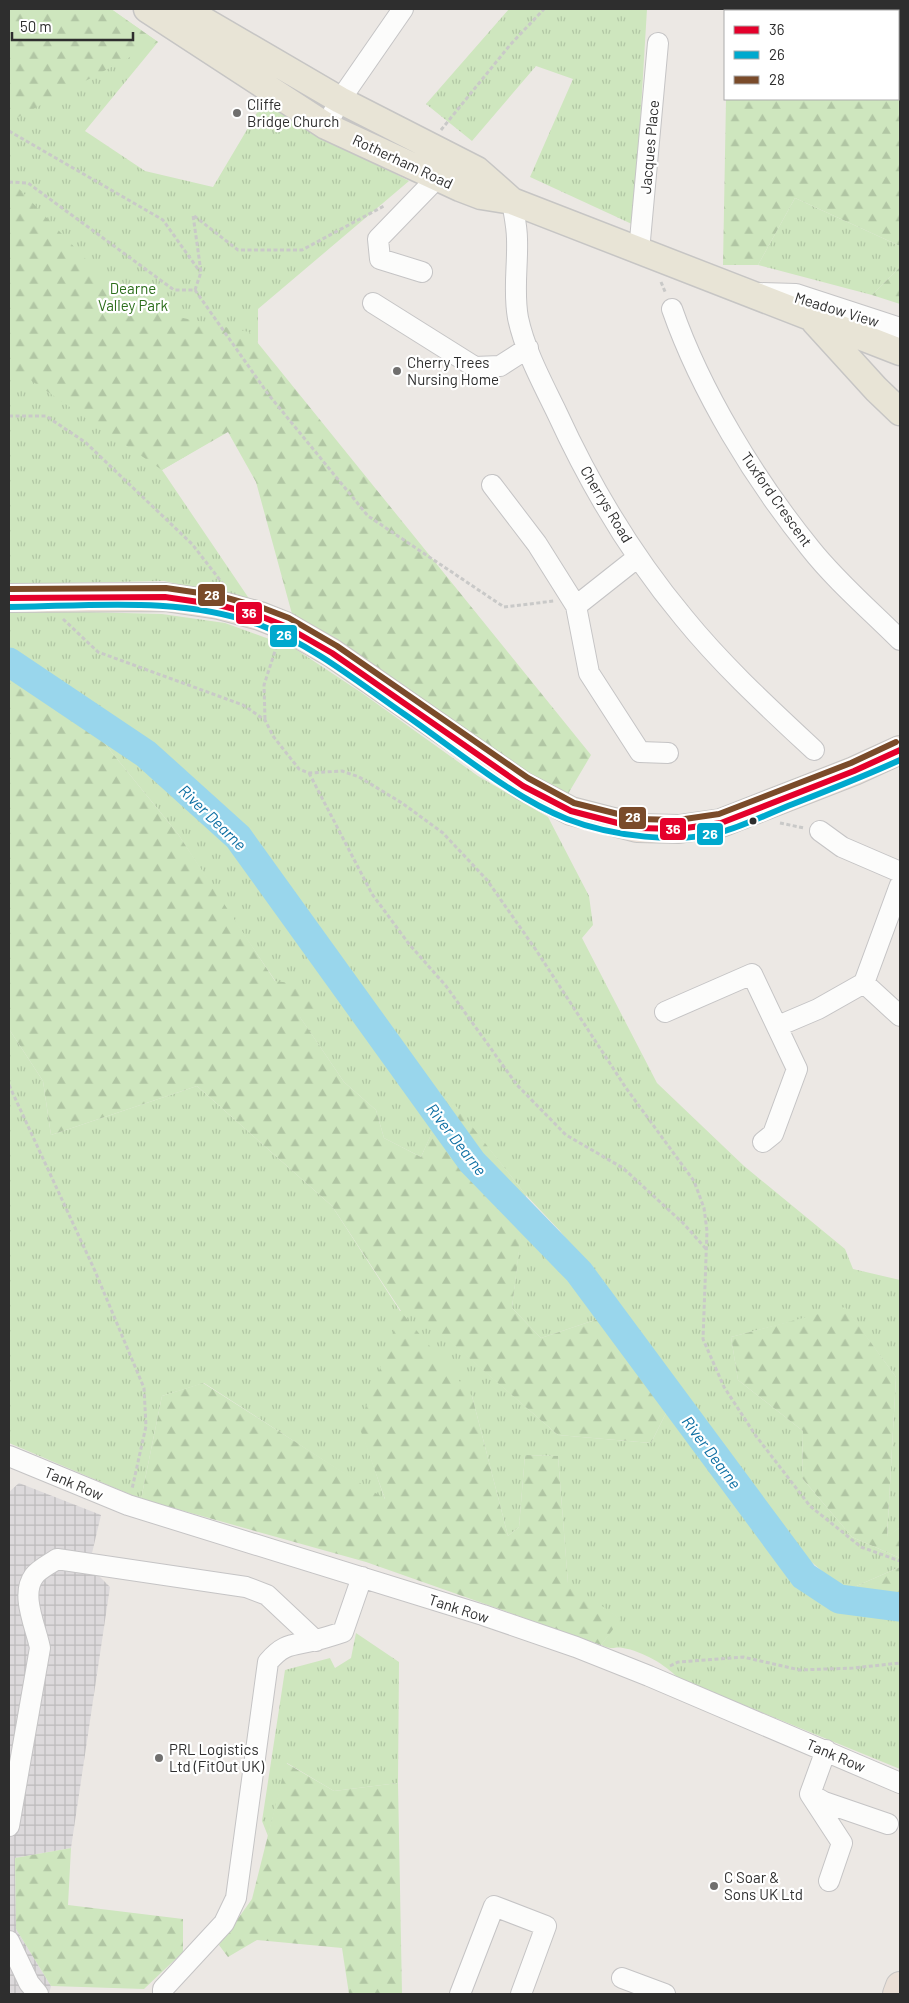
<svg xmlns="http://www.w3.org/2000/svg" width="909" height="2003" font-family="Barlow,sans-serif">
<defs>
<pattern id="industrial-grid" width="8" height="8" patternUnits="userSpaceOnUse" patternTransform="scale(1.25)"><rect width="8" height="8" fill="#dcd9db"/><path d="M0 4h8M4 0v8" fill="none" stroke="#bdbbbc"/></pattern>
<pattern id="grass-tufts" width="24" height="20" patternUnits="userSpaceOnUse" patternTransform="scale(1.25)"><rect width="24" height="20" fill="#cee6be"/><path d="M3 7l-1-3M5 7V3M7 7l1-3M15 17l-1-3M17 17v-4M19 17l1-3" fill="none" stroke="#b1c6a4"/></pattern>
<pattern id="forest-firs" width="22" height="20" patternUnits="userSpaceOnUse" patternTransform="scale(1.25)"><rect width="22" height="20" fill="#cee6be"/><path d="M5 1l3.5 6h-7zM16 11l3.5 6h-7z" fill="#b1c6a4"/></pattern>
</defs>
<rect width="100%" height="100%" fill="#ece8e4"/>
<path fill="url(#industrial-grid)" d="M19,1483L101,1515L89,1566L110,1587L71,1848L15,1858L16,1929L51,1986L49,1994H9V1492Z"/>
<path fill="url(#grass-tufts)" d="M9,9H111L158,42L85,131L145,171L213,187L264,101L318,134L409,181L258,309V341L228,431L162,470L250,600L164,581L9,584Z
M509,9H647L634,225L530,177L573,79L536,66L472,141L426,104Z
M795,198L900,246V267L872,295L758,265Z
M9,610L162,614L225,623L294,648L362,693L478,776L548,817L589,896L593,925L582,938L657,1083L744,1166L845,1249L853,1269L900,1280V1527L887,1538L896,1377L845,1308L731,1337L738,1380L803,1431L802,1478L852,1537L900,1558V1567L845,1591L800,1552L720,1442L560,1231L526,1195L448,1097L421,1157L384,1138L376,1110L344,1082L223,904L178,834L92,728L9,673Z
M9,1029L43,1081L51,1135L197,1086L332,1206L400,1311L411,1307L558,1435L651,1443L669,1407L800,1581L839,1607L900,1617V1769L678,1678C666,1665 642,1651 623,1648C613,1646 615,1651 601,1645L620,1619L568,1584L558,1456L525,1455L519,1527L508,1536L472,1396L360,1426L385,1500L204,1383L162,1396L141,1499L9,1443Z
M522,1223L572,1277L604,1317L541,1338L512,1308Z
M356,1633L399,1662L398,1783L334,1791L287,1763L268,1836L262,1821L285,1670L330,1658L335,1668L351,1658Z"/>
<path fill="url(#forest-firs)" d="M9,9H111L158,42L9,122Z
M727,9H866L869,11H727Z
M898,40L900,42V246L795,198L758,265H723L726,99H898Z
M9,178L131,307L249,332L591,755L565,799L292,614L256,482L228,432L162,470L29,379L9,371Z
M900,267V304L872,295Z
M9,673L92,728L178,834L275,981L305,985L320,1007L300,1017L344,1082L376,1110L384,1138L421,1157L448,1096L526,1195L512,1308L541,1338L604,1317L669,1407L651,1443L558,1435L411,1308L401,1312L472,1396L508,1536L519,1527L525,1455L558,1456L568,1583L621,1619L601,1645L366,1562L141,1499L162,1396L203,1383L385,1499L359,1426L401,1311L332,1206L197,1086L51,1135L43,1081L9,1029Z
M845,1307L896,1377L887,1537L900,1527V1558L852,1537L802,1478L803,1431L738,1380L731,1337Z
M900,1567V1598L845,1591Z
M286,1763L334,1791L398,1783L402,1994H349L342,1948L257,1940L228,1957L219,1945L252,1899Z
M71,1848L68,1905L183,1919V1952L144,1989L51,1986L16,1929L15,1858Z"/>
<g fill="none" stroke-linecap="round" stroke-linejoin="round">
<path stroke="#99d6ec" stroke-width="29" d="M9,662L146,754L238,837L472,1162L579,1272L804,1576L839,1599L900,1607"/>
<defs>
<path id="minor" d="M326,126L340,100L403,9
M512,201C514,214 517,227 517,239C518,266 513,291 518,318C525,351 542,382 557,413C590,485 633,557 684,618C723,666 769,708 814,750
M639,251L658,43
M422,272L380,259L378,239L438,177
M758,293L796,294L900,328
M373,303L475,367L500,366L528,348
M672,309C701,392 755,480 810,548C836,581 870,610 900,640
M492,485L537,544L576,606L589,673L640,752L668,753
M576,606L638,557
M820,831L842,847L900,872
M864,983L900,885
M864,983L900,1016
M665,1012L752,974L797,1069L773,1134L763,1142
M778,1026L818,1009L864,983
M9,1456L128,1505L483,1615L576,1647L649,1676L900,1783
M826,1750L810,1794L824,1802L888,1824
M810,1794L842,1843L829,1881
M9,1826L40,1648C36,1627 20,1595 34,1576C39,1569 50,1564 57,1559L246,1587L267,1595L316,1641
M9,1941L29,1983L38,1994
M622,1978L665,1994
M163,1994V1989L224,1923L236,1898L268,1662C285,1642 293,1646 316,1640C325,1638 334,1635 343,1632L362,1577
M460,1994L494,1906L546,1926L521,1994"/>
<path id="major" d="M147,9L326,126L460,188L481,196L512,201L900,352
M184,9L340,100L477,170L512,201
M815,322L876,389L900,412"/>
<path id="highway" d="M9,598L165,597L219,605L260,616L285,626L332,653L523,786L571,811L637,828L679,829L721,823L854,771L900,750
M897,1994L900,1986"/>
</defs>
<use href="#minor" stroke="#c5c4c5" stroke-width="22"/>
<use href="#major" stroke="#c6c5c4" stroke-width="29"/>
<use href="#highway" stroke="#c6c5c4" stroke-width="30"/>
<path stroke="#c9c9c8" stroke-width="3" stroke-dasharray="4 2.5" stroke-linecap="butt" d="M441,130L510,45L544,9
M9,131L163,220L200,272
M9,182L28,183L174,290H195L268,394L368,516L504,607L554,601
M661,282L666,294
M195,290L201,272L193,215L238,250H302L384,206
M9,416H46L85,442L192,544L223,584
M63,619L98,652L243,705L265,720L273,736L299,769L309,773L342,771L359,777L402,803L443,833L487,880L536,950L626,1088L694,1181L704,1208L707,1231L703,1339L724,1387L756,1436L810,1506L861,1547L900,1561
M265,719L264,685L277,645
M309,773L372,894L409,944L446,986L517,1085L566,1135L623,1168L683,1223L707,1250
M780,823L804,828
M9,1085L95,1271L144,1388L146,1426L132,1489
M670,1666L678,1662L743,1657L800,1670L853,1668L900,1663"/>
<use href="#minor" stroke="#fcfcfb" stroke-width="20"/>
<use href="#major" stroke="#e8e4d6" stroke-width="26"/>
<use href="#highway" stroke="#eadfd6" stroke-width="28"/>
<defs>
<path id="bus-1" d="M9,598L165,597L219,605L260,616L285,626L332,653L523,786L571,811L637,828L679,829L721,823L854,771L900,750"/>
<path id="bus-2" d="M9,607C92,606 181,596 260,625C312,645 358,682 404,714C455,749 510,796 567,819C611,836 679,845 725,831C748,824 770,813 793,804C829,790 865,776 900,760"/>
<path id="bus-3" d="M9,589L166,588L220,596L263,608L289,618L337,646L528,778L574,803L638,819L678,820L719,814L851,763L896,742"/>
</defs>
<use href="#bus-1" stroke="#fff" stroke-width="10"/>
<use href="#bus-2" stroke="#fff" stroke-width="10"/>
<use href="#bus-3" stroke="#fff" stroke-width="10"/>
<use href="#bus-1" stroke="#e4002b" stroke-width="6"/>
<use href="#bus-2" stroke="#00a9ce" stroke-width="6"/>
<use href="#bus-3" stroke="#7a4b2a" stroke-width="6"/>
</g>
<g fill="#706f6e" stroke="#fff" stroke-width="2">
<circle cx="237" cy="113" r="5"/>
<circle cx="397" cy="371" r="5"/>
<circle cx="159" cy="1758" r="5"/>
<circle cx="714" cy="1886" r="5"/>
</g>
<circle fill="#2e2e2e" stroke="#fff" stroke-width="2" cx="753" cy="821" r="4.5"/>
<g text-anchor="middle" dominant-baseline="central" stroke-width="4.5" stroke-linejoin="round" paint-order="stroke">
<g font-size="15" fill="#2e2e2e" stroke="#fff" text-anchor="start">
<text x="247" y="104">Cliffe<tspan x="247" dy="17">Bridge Church</tspan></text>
<text x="407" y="362">Cherry Trees<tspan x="407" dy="17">Nursing Home</tspan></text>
<text x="169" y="1749">PRL Logistics<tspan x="169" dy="17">Ltd (FitOut UK)</tspan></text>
<text x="724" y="1877">C Soar &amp;<tspan x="724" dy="17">Sons UK Ltd</tspan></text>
</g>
<g font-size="15" fill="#2e2e2e" stroke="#fff">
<text transform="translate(649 147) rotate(-85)">Jacques Place</text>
<text transform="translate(403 161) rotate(25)">Rotherham Road</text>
<text transform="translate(837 309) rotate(17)">Meadow View</text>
<text transform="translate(777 499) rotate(55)">Tuxford Crescent</text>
<text transform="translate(607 504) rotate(59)">Cherrys Road</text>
<text transform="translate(74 1483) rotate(23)">Tank Row</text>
<text transform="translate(459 1608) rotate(18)">Tank Row</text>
<text transform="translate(836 1755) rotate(23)">Tank Row</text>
</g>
<g font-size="15" fill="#2c6e1b" stroke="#fff">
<text x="133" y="288">Dearne<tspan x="133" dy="17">Valley Park</tspan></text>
</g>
<g font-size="16" font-style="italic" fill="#0d6fa3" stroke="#fff">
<text transform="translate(213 817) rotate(44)">River Dearne</text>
<text transform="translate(457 1139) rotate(52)">River Dearne</text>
<text transform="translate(712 1452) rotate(53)">River Dearne</text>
</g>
</g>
<g stroke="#fff" stroke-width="2">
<rect x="197" y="583" width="29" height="24" rx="5" fill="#7a4b2a"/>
<rect x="235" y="601" width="28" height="24" rx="5" fill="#e4002b"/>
<rect x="269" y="624" width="29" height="24" rx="5" fill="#00a9ce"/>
<rect x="618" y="806" width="29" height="24" rx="5" fill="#7a4b2a"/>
<rect x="659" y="817" width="28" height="24" rx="5" fill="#e4002b"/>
<rect x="696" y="822" width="28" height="24" rx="5" fill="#00a9ce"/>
</g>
<g font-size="14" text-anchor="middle" font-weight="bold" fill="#fff">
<text x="212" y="600">28</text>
<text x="249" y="618">36</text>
<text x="284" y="640">26</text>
<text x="633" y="822">28</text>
<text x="673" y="834">36</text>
<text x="710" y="839">26</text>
</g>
<rect width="909" height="2003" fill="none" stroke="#2e2e2e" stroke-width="20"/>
<rect x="724" y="10" width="175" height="90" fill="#ffffff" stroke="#ababab"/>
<rect x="734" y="26" width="25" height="8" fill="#e4002b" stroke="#ababab"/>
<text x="769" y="35" font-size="15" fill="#2e2e2e">36</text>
<rect x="734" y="51" width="25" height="8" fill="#00a9ce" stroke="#ababab"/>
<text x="769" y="60" font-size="15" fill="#2e2e2e">26</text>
<rect x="734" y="76" width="25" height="8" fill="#7a4b2a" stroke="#ababab"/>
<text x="769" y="85" font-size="15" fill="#2e2e2e">28</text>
<path d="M12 32v8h121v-8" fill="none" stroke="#2e2e2e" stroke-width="2.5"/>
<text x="20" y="32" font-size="15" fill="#2e2e2e" stroke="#ffffff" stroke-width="4" paint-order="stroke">50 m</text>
</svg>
